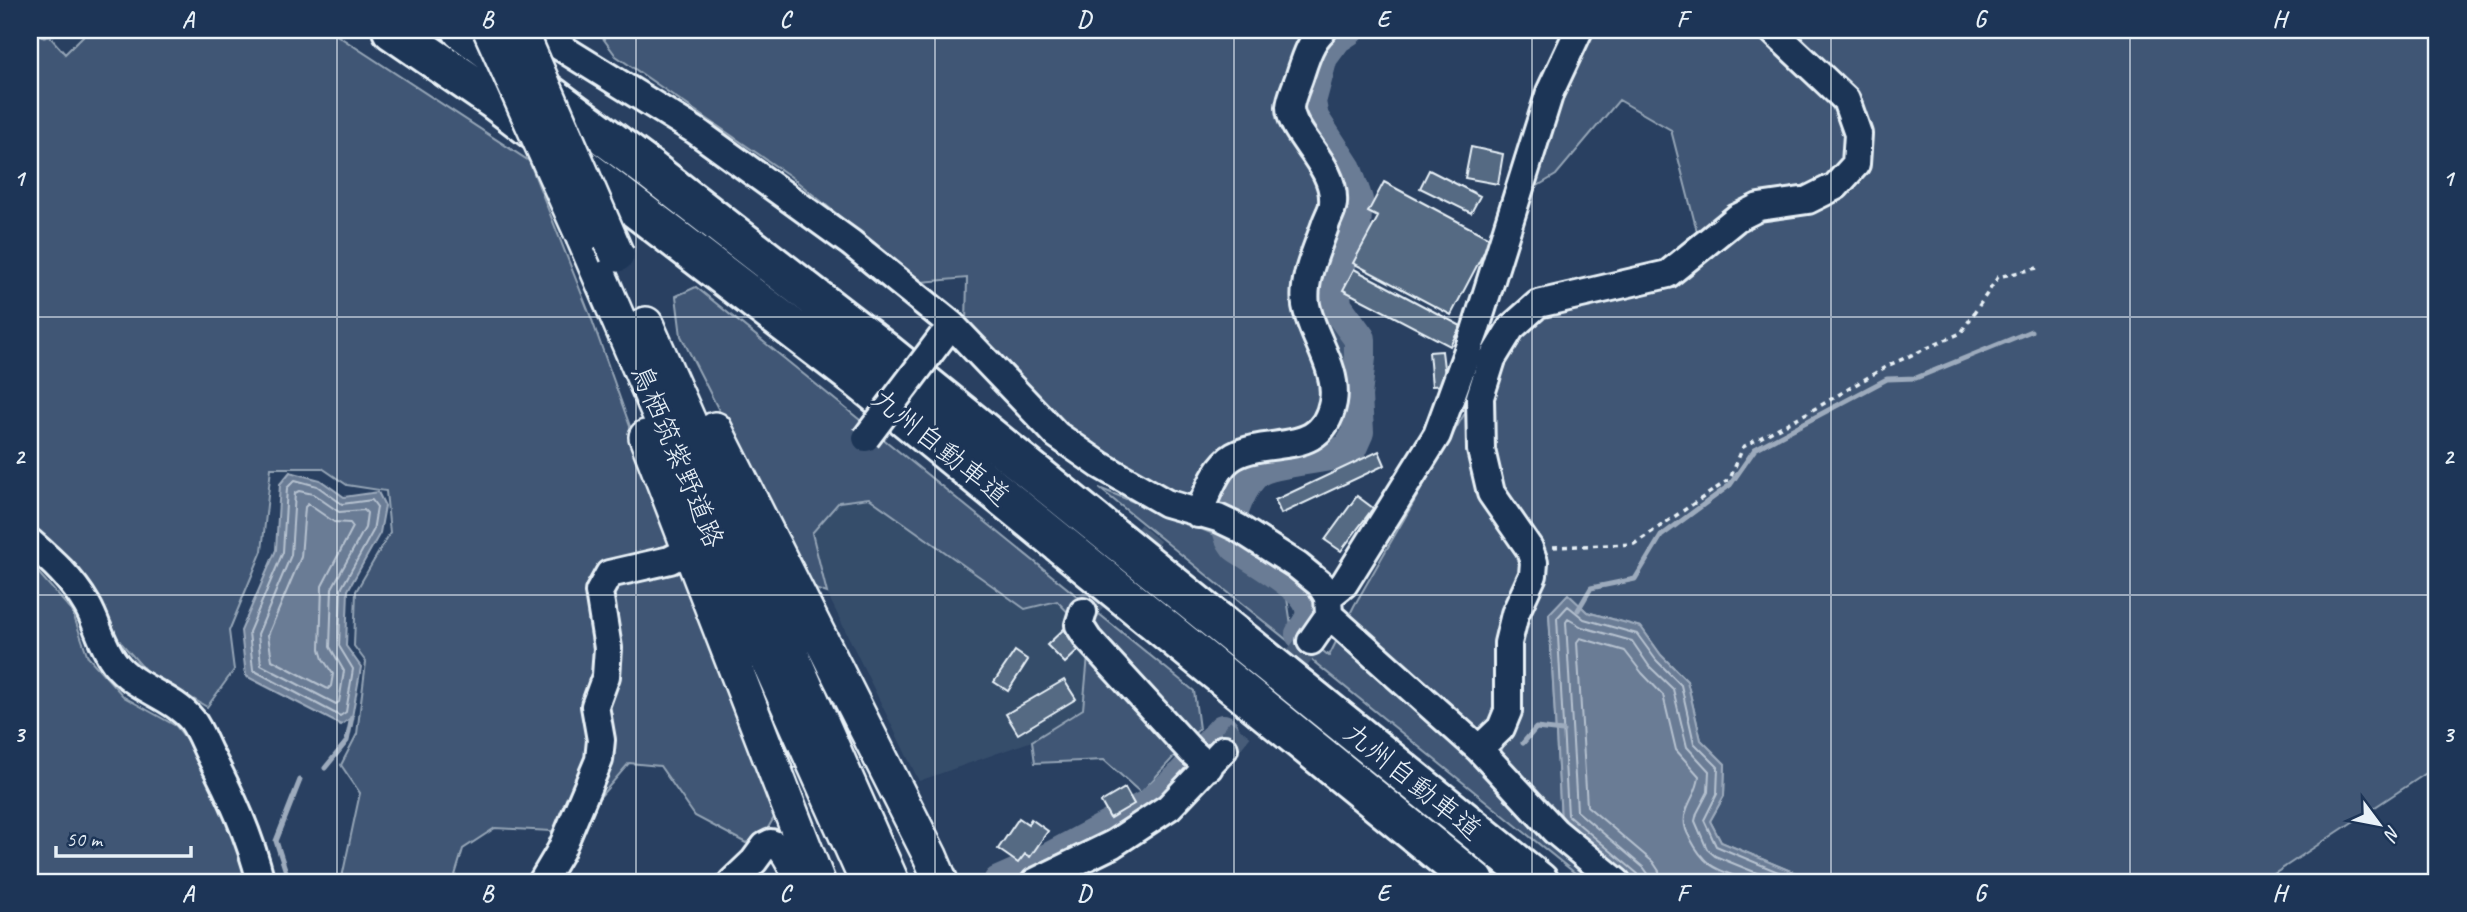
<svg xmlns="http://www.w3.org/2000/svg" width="2467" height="912" font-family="Caveat,'Klee One',sans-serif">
<rect width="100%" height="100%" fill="#294061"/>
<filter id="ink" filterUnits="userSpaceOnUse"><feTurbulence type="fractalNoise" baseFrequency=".0143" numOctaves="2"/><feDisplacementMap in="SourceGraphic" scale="14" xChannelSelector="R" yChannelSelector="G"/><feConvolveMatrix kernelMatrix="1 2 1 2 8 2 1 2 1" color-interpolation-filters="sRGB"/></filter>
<g filter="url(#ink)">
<path fill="#364d6b" d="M869,498L1024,609L1057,601L1090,635L1083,709L1032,741L919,781L827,593L812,533L839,502Z"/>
<path fill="#415774" stroke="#94a4b6" stroke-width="2" d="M30,30H44L65,54L89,30H329L529,161L592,320L681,569L779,809L765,833L746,843L695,816L660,766L629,763L570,832L495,828L463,849L453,882H341L360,793L341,765L357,734L366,662L354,646L356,591L390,533L386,491L347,485L322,468H271L262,551L229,631L234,670L207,707L146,671L116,637L93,590L60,549L30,527Z
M597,30H1338L1325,39L1305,101L1308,121L1346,186V221L1325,280L1331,307L1352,348L1343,396L1347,424L1333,447L1253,464L1225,506L1177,495L1087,446L966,324L967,278L921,282L790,176L616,56Z
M1586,30H2437V766L2262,882H1817L1721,842L1710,821L1724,796L1725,764L1701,740L1687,681L1661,655L1641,627L1587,612L1568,595L1549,614L1561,819L1500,754L1517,714L1514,589L1494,664L1497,708L1467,749L1589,882H1586L1099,488L1216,535L1287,598L1291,625L1329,656L1354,606L1473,399L1485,338L1536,295L1655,275L1700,243L1671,130L1619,100L1556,175L1524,194Z
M696,287L1194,691L1199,729L1141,793L1104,760L1035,763L1032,741L1083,709L1090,635L1057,601L1025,609L869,498L839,502L812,533L827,593L809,587L681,336L676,296Z
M30,566L36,570L72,611L88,657L124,697L176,726L197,753L247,870V882H30Z"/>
<path fill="#6b7c95" stroke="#9dabbd" stroke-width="2" d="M290,472L320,480L344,497L378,492L385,506L380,533L348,590L346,646L361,667L352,717L341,725L246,676L241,631L276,550L280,484Z
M1568,594L1587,612L1641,627L1661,655L1687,681L1701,740L1725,764L1724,796L1710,821L1721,842L1817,882H1637L1561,819L1549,614Z"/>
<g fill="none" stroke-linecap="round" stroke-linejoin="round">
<path stroke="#b6c2d0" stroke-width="2" d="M295,480L317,486L342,504L372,500L377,507L373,531L341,589L339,646L353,669L346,712L340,716L253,670L249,632L283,552L287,488Z
M299,491L313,494L339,512L364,510L367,513L365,528L332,588L330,647L344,671L339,702L336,704L261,665L258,634L291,555L295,493Z
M308,504L334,522L350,523L353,527L322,586L320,649L323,659L333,674L331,686L328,689L272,660L268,635L301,557L305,507Z
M1641,882L1638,874L1568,815L1557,618L1568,606L1584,619L1637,634L1656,660L1681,685L1694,743L1718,767L1717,794L1704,820L1716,846L1802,882
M1650,882L1649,875L1644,868L1577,811L1566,622L1568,619L1582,627L1632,641L1649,666L1673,689L1687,747L1709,771L1708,792L1697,813L1695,821L1707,849L1715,856L1779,882
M1660,882L1659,871L1653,862L1587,806L1577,642L1580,638L1625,651L1642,673L1663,695L1676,750L1699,776C1698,791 1690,798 1686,812C1683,821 1685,830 1690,838C1707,871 1719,869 1751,882"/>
<path stroke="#9dabbd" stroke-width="5" d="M37,30L44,36L63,30
M1578,610L1591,588L1635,579L1661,536L1730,485L1755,449L1887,379L1916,378L2031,331
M1523,743L1536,728L1563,731
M325,768L347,741L352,717
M287,875L276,841L300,780"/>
<path stroke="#6b7c95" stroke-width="32" d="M1301,634C1306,626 1313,618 1311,609C1308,587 1254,559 1236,546C1226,533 1227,526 1233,511C1237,499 1245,482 1255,473C1270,460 1326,459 1350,450L1358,432L1356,396L1360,357V339L1336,306L1334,280L1355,226L1357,200L1346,169L1313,118L1310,102L1322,57L1336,38L1348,30
M999,882L1033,867L1150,804L1179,779L1223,730"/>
</g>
<path fill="#556a83" stroke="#e8f1f8" stroke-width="2" d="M1471,147L1503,154L1498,184L1465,178Z
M1429,170L1480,196L1471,213L1420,188Z
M1384,182L1491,239L1451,315L1353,263L1378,217L1368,212Z
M1354,269L1461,326L1450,346L1343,290Z
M1442,351L1446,385L1432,386L1429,352Z
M1379,451L1385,465L1281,514L1275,500Z
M1357,496L1373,508L1341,551L1325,540Z
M1065,628L1083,646L1065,663L1047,645Z
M1015,651L1028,660L1008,691L994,682Z
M1064,680L1076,699L1018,734L1006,714Z
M1125,788L1134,804L1110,818L1101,802Z
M1019,818L1028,824L1031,819L1048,831L1030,857L1025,854L1018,863L998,849Z"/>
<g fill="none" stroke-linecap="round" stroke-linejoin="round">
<path stroke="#465b78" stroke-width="26" stroke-dasharray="26 13" stroke-linecap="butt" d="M1083,612L1157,525
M1224,749L1311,641"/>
<defs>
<path id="minor" d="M533,30L696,131L851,243L951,324L1057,435L1100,465L1166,503L1218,518L1237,527L1298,566L1320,584L1328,597L1329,615L1311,641
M1198,514C1207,496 1215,467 1234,456C1270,436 1322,459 1333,402C1339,369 1312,337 1306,305C1302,278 1318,248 1326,223C1328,217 1333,209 1333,203C1336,165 1290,134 1290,107C1291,96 1298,83 1301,72C1306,57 1311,41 1323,30
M30,542C52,561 72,579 87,605C98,624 101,645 115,663C135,689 171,695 192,720C199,729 204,743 209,753C231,795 250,836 261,882
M1328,597L1344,584L1437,435L1475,331L1550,92L1579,30
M1083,612L1079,625L1088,639L1191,751L1209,767
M1329,615L1479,749L1555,831L1617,882
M1479,749L1501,728L1508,711V643L1515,614L1533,575L1534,562L1529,548L1491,493L1481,450L1480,397L1492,359L1511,328L1538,304L1668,274L1737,218L1759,207L1808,200L1836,186L1856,164L1858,134L1846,100L1772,30
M542,882L561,850L599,760L601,740L595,706L606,676L608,648L599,592L609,574L670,560L689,550
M732,882L754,861L765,846L771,843C786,847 792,870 799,882
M1035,882L1113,844L1169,807L1224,749"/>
<path id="major" d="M583,237L697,502L867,882
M646,324L892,882
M715,429L930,856L941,882
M646,437L818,882"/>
<path id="highway" d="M392,30L493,99L861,381L1475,882
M462,30L649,169L886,353L1539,882"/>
</defs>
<use href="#minor" stroke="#e8f1f8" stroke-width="32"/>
<use href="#major" stroke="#e8f1f8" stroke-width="38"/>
<use href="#highway" stroke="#e8f1f8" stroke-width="44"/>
<path stroke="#e8f1f8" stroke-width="3.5" stroke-dasharray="5 5" stroke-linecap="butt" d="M1553,547L1634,544L1730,479L1743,447L1818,407L1887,366L1961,333L1998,277L2037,268"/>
<use href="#minor" stroke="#1d3557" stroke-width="26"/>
<use href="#major" stroke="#1d3557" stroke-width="33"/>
<use href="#highway" stroke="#1d3557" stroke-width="38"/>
<defs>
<path id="minor-bridge" d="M866,438L942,337"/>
<path id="major-bridge" d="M490,30L583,237
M520,30L617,255"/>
</defs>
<use href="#minor-bridge" stroke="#e8f1f8" stroke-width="32" stroke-linecap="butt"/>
<use href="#major-bridge" stroke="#e8f1f8" stroke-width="38" stroke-linecap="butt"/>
<use href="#minor-bridge" stroke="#1d3557" stroke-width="26"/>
<use href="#major-bridge" stroke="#1d3557" stroke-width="33"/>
</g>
</g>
<path fill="none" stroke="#e8f1f8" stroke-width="2" stroke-opacity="0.55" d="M337,30V882M636,30V882M935,30V882M1234,30V882M1532,30V882M1831,30V882M2130,30V882M30,317H2437M30,595H2437"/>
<g text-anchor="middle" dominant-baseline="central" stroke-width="6" stroke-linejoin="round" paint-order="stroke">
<g font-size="28" fill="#e8f1f8" stroke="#1d3557">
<text transform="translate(941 447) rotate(39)">九州自動車道</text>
<text transform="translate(678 456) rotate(67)">鳥栖筑紫野道路</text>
<text transform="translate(1413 781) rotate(39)">九州自動車道</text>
</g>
</g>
<rect width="2467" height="912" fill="none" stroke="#1d3557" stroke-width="77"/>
<g transform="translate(2379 824) rotate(122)" stroke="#1d3557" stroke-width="5" paint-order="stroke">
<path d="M0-5L12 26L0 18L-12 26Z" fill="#e8f1f8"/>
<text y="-10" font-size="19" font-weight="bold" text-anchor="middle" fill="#e8f1f8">N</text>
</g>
<path d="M56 846v10h135v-10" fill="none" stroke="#e8f1f8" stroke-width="3.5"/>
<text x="66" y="846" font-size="21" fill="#e8f1f8" stroke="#1d3557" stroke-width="5" paint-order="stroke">50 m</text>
<rect x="38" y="38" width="2390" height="836" fill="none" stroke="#e8f1f8" stroke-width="2.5"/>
<g font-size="23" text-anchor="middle" font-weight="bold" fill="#e8f1f8">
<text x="188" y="27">A</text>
<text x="487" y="27">B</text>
<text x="785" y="27">C</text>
<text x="1084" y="27">D</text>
<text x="1383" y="27">E</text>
<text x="1682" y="27">F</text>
<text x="1980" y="27">G</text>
<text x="2279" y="27">H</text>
<text x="19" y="186">1</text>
<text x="2448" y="186">1</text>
<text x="19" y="464">2</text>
<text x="2448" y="464">2</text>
<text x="19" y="742">3</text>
<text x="2448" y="742">3</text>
<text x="188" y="901">A</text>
<text x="487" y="901">B</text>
<text x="785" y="901">C</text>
<text x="1084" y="901">D</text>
<text x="1383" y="901">E</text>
<text x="1682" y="901">F</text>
<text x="1980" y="901">G</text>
<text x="2279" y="901">H</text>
</g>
</svg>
